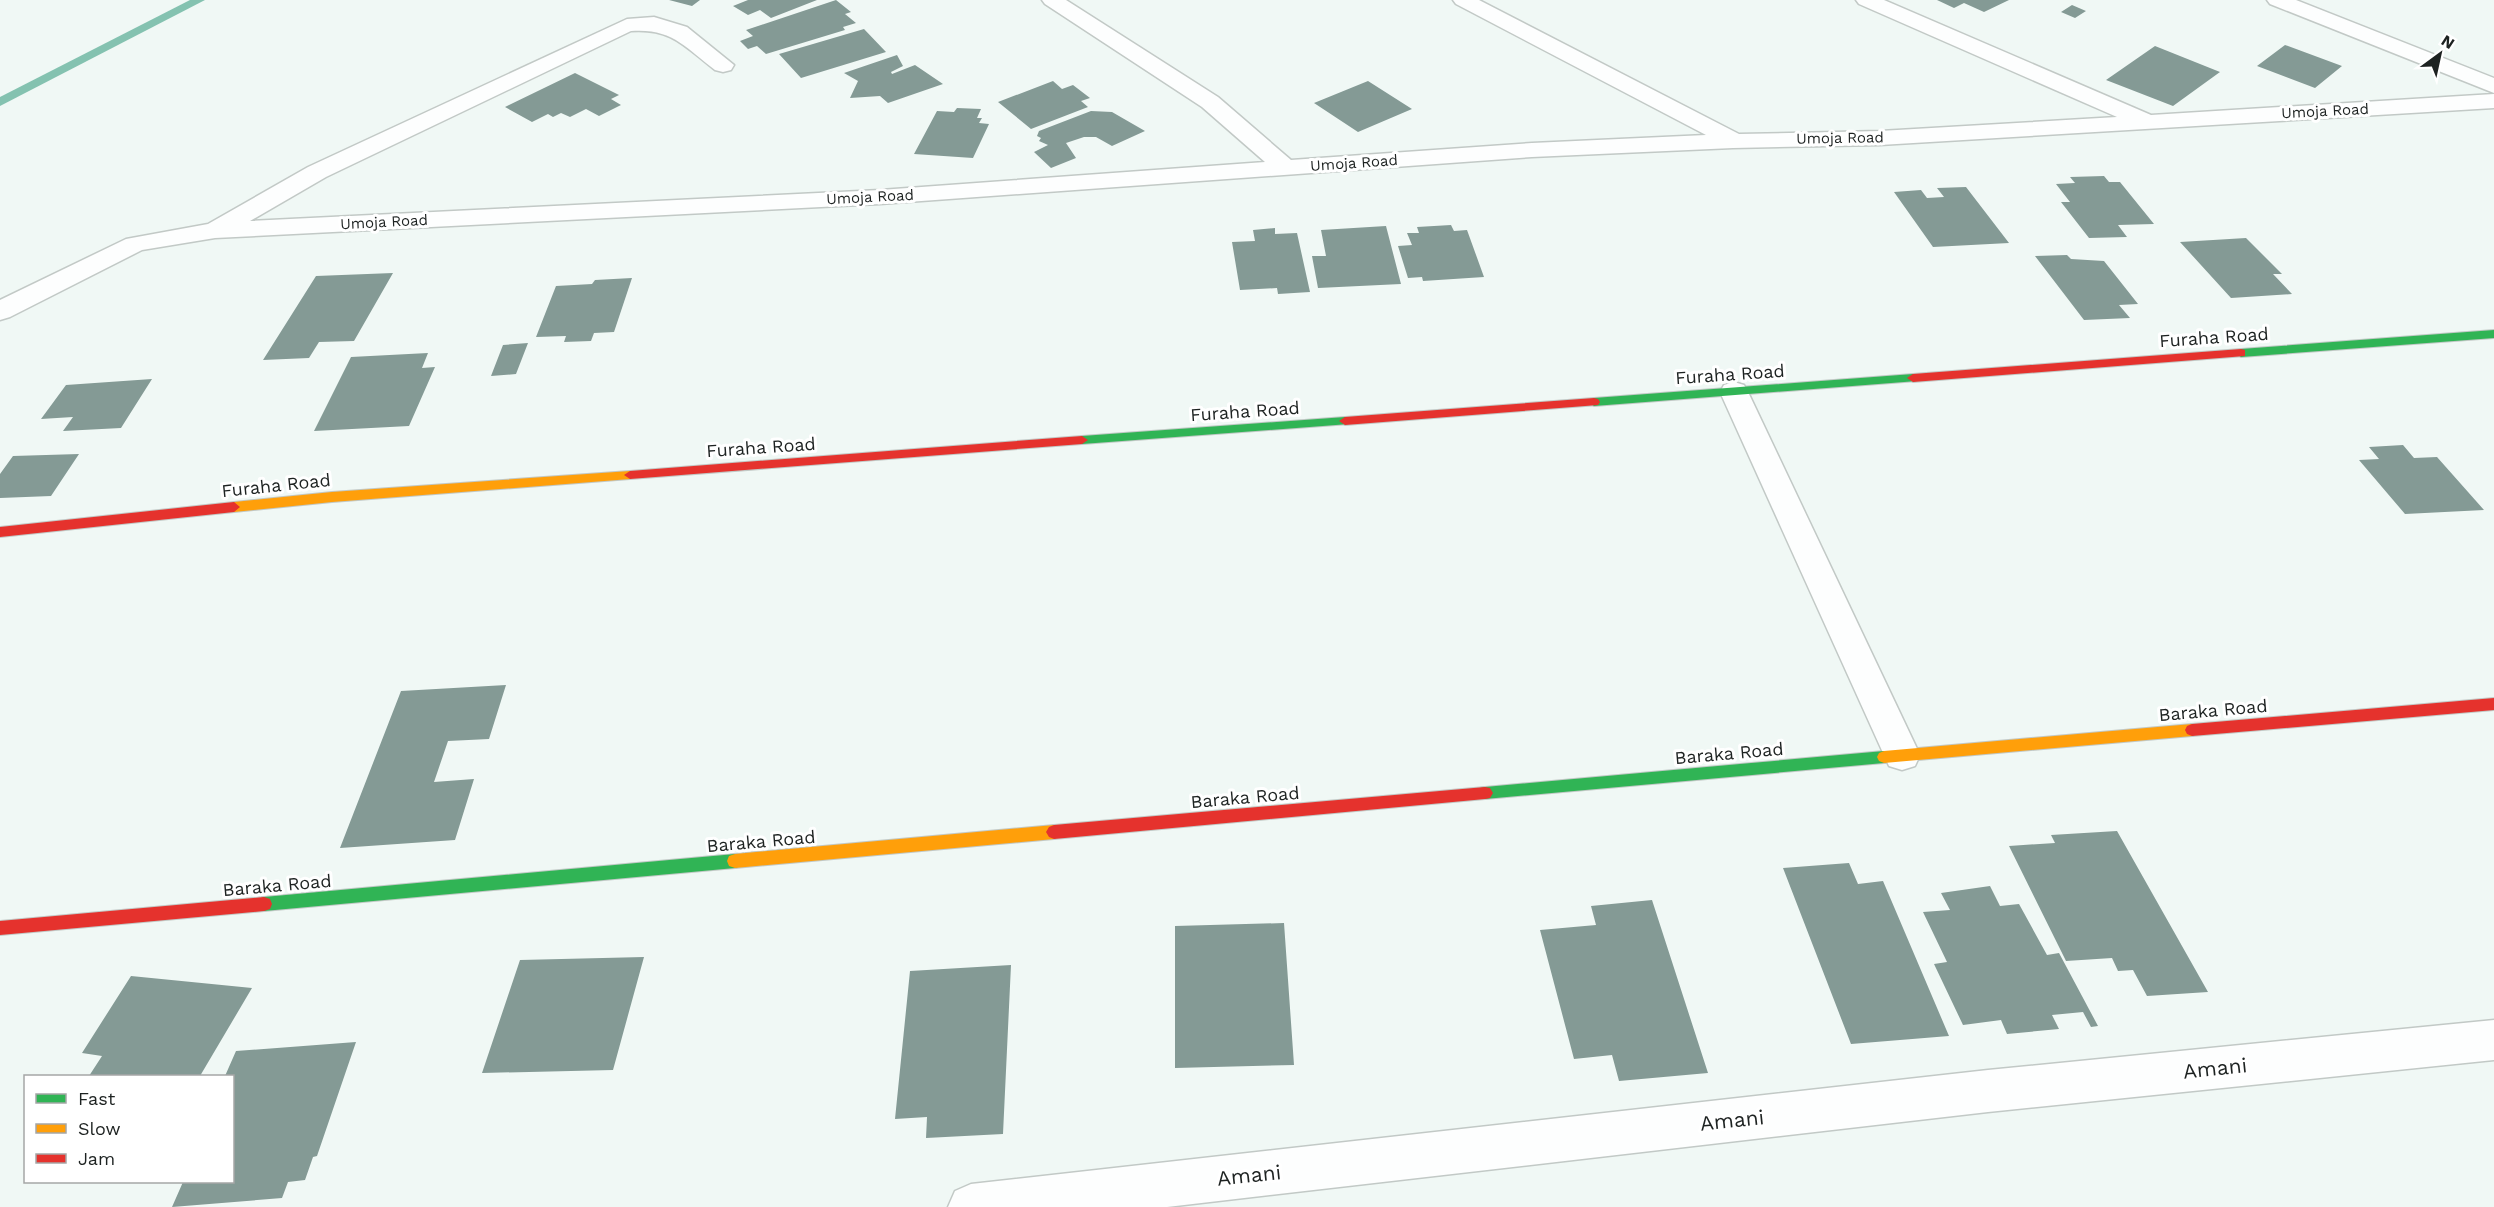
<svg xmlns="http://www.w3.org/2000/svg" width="2494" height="1207" font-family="'Work Sans',sans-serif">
<rect width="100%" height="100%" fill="#f0f8f5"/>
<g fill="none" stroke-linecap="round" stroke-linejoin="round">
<path fill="#84c2b0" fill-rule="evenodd" d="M190,0H205L0,106V97Z"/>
</g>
<path fill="#849a95" d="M669,0H700L692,6Z
M748,0H817L771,18L760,10L748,15L733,6Z
M836,0L851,12L845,14L856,23L843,27L845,30L766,54L757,46L748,49L740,41L753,36L746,30Z
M1937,0H2009L1984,12L1964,3L1954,8Z
M2072,5L2086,11L2075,18L2061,12Z
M864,29L886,52L801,78L779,54Z
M2285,45L2342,66L2315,88L2257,66Z
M2155,46L2220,72L2173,106L2106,80Z
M897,55L903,66L891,72L892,74L915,65L943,84L888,103L880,96L850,98L858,81L844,73Z
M575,73L619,95L611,99L621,105L599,116L586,109L570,117L561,113L553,117L548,114L532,122L505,107Z
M1053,81L1062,89L1073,85L1090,98L1081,101L1088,107L1031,129L998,102Z
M1368,81L1412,109L1358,132L1314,103Z
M957,108L981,109L977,118H982L979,123L989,124L973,158L914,154L937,111L954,112Z
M1091,111L1112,112L1145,131L1112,146L1096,137H1084L1066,143L1076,158L1051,168L1034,152L1048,145L1039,141L1041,138L1037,136L1039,131Z
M2104,176L2109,182H2120L2154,224L2118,225L2127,237L2089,238L2061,202H2070L2056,184L2075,183L2070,177Z
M1966,187L2009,243L1933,247L1894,192L1921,190L1927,198L1944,197L1937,188Z
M1451,225L1454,231L1467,230L1484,277L1423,281L1422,277L1408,278L1398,246L1412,245L1407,233H1419L1417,227Z
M1386,226L1401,284L1318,288L1312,256H1326L1321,230Z
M1275,228V234L1297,233L1310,292L1278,294L1277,288L1240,290L1232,242L1255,241L1253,230Z
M2246,238L2282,274H2273L2292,294L2231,298L2180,242Z
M2067,255L2071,259L2104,261L2138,304L2119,305L2130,318L2084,320L2035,256Z
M393,273L354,341L319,342L309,358L263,360L316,276Z
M632,278L614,332L594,333L591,341L564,342L566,336L536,337L556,286L592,284L595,280Z
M528,343L516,374L491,376L503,345Z
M428,353L422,368L435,367L409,426L314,431L351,357Z
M152,379L121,428L63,431L73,417L41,419L66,385Z
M2403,445L2414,458L2437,457L2484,510L2405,514L2359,460L2379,459L2369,447Z
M79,454L51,496L0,498V474L13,456Z
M506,685L489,739L448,741L434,782L474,779L455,840L340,848L401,691Z
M2117,831L2208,992L2147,996L2133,970L2118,971L2112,958L2066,961L2009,846L2055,843L2051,835Z
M1849,863L1858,884L1883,881L1949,1036L1851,1044L1783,868Z
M1990,886L2000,906L2019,904L2047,955L2059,953L2098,1026L2091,1027L2083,1012L2052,1015L2059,1029L2007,1034L2001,1020L1963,1025L1934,964L1947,962L1923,912L1950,910L1941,893Z
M1652,900L1708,1073L1619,1081L1612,1055L1574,1059L1540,930L1596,925L1591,906Z
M1284,923L1294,1065L1175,1068V926Z
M644,957L613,1070L482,1073L520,960Z
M1011,965L1003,1134L926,1138L927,1117L895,1119L910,971Z
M131,976L252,988L200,1076H89L102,1056L82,1053Z
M356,1042L317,1156L313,1157L305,1180L288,1182L282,1198L172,1207L183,1182H232V1076H225L236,1051Z"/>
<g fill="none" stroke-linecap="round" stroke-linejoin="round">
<defs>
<path id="street" d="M1042,0H1066L1218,97L1291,160L1532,143L1706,135L1456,4L1453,0H1479L1739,134L1880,131L2117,117L1859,4L1856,0H1884L2151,115L2494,94V108L1880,145L1733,148L1532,157L880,204L215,238L142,250L10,317L0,320V300L126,239L208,224L308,167L627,19L654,17L687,27L734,65L731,70L723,72L715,70C685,47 672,28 631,31L326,177L250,221L880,190L1265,162L1202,107L1045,4Z
M2267,0H2296L2494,78V93L2270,4Z
M1734,382L1744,385L1748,392L1920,755L1915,766L1902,770L1889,766L1884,755L1720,392L1724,385Z
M2494,1020V1060L1988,1112L1167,1207H948L955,1191L971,1184L1988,1070Z"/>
<path id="fast" d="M2494,330V338L2241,357L2235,353L2241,349Z
M1913,374L1917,375L1919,378L1917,381L1594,406L1588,402L1594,398Z
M1345,417L1351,421L1349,424L1082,444L1076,440L1082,436Z
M1884,751L1889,753L1891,757L1889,761L1884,763L1485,799L1480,798L1477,793L1480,788L1485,787Z
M735,854L741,856L743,861L741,866L735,868L264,911L258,909L256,904L258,899L264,897Z"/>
<path id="slow" d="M630,471L636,475L630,479L332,502L234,512L228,507L234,502L332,492Z
M2192,724L2197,726L2199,730L2197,734L2192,736L1884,763L1879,761L1877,757L1879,753L1884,751Z
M1054,825L1059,827L1062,832L1059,837L1054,839L735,868L729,866L727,861L729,856L735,854Z"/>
<path id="jam" d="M2241,349L2245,350V356L1913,382L1907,378L1913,374Z
M1594,398L1598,399L1600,402L1598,405L1345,425L1339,421L1345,417Z
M1082,436L1088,440L1082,444L630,479L624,475L630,471Z
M234,502L240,507L234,512L0,537V527Z
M2494,698V710L2192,736L2187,734L2185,730L2187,726L2192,724Z
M1485,787L1490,788L1493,793L1490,798L1485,799L1054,839L1049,837L1046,832L1049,827L1054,825Z
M264,897L270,899L272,904L270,909L264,911L0,935V921Z"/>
</defs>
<use href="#street" stroke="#c2c9c6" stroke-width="3"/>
<use href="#fast" stroke="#c2c9c6" stroke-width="2"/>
<use href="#slow" stroke="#c2c9c6" stroke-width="2"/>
<use href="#jam" stroke="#c2c9c6" stroke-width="2"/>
<use href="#street" fill="#fdfefe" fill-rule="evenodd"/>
<use href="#fast" fill="#30b455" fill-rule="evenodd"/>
<use href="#slow" fill="#ff9f0a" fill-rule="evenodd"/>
<use href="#jam" fill="#e5322d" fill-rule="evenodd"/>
</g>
<g text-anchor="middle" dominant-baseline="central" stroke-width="6" stroke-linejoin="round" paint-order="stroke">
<g font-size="15" fill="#1d2221" stroke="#fff">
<text transform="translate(2325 111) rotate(-3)">Umoja Road</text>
<text transform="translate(1840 138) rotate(-1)">Umoja Road</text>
<text transform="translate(1354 163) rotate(-4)">Umoja Road</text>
<text transform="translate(870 197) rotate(-3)">Umoja Road</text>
<text transform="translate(384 222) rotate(-3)">Umoja Road</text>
</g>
<g font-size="18" fill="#1d2221" stroke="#fff">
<text transform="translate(2214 337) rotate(-4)">Furaha Road</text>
<text transform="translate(1730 374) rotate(-4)">Furaha Road</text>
<text transform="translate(1245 411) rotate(-4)">Furaha Road</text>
<text transform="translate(761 447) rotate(-4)">Furaha Road</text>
<text transform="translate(276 485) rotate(-6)">Furaha Road</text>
<text transform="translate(2213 710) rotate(-5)">Baraka Road</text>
<text transform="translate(1729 753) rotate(-5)">Baraka Road</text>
<text transform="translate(1245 797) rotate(-5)">Baraka Road</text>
<text transform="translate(761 841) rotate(-5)">Baraka Road</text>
<text transform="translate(277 885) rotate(-5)">Baraka Road</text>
</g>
<g font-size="21" fill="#1d2221" stroke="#fff">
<text transform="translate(2215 1068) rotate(-6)">Amani</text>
<text transform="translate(1732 1120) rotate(-6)">Amani</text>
<text transform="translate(1249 1175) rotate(-6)">Amani</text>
</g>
</g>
<rect x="24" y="1075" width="210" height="108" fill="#ffffff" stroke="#a5a7a6" stroke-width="1.5"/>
<rect x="36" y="1094" width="30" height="9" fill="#30b455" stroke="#a5a7a6" stroke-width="1.5"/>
<text x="78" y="1105" font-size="18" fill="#1d2221">Fast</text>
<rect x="36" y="1124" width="30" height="9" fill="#ff9f0a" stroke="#a5a7a6" stroke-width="1.5"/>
<text x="78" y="1135" font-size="18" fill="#1d2221">Slow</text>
<rect x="36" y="1154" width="30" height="9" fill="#e5322d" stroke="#a5a7a6" stroke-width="1.5"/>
<text x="78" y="1165" font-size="18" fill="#1d2221">Jam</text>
<g transform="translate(2440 54) rotate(33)" stroke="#ffffff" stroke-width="4.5" paint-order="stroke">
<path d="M0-4.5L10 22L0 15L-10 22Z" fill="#1d2221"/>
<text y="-9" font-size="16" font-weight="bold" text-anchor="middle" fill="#1d2221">N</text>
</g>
</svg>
